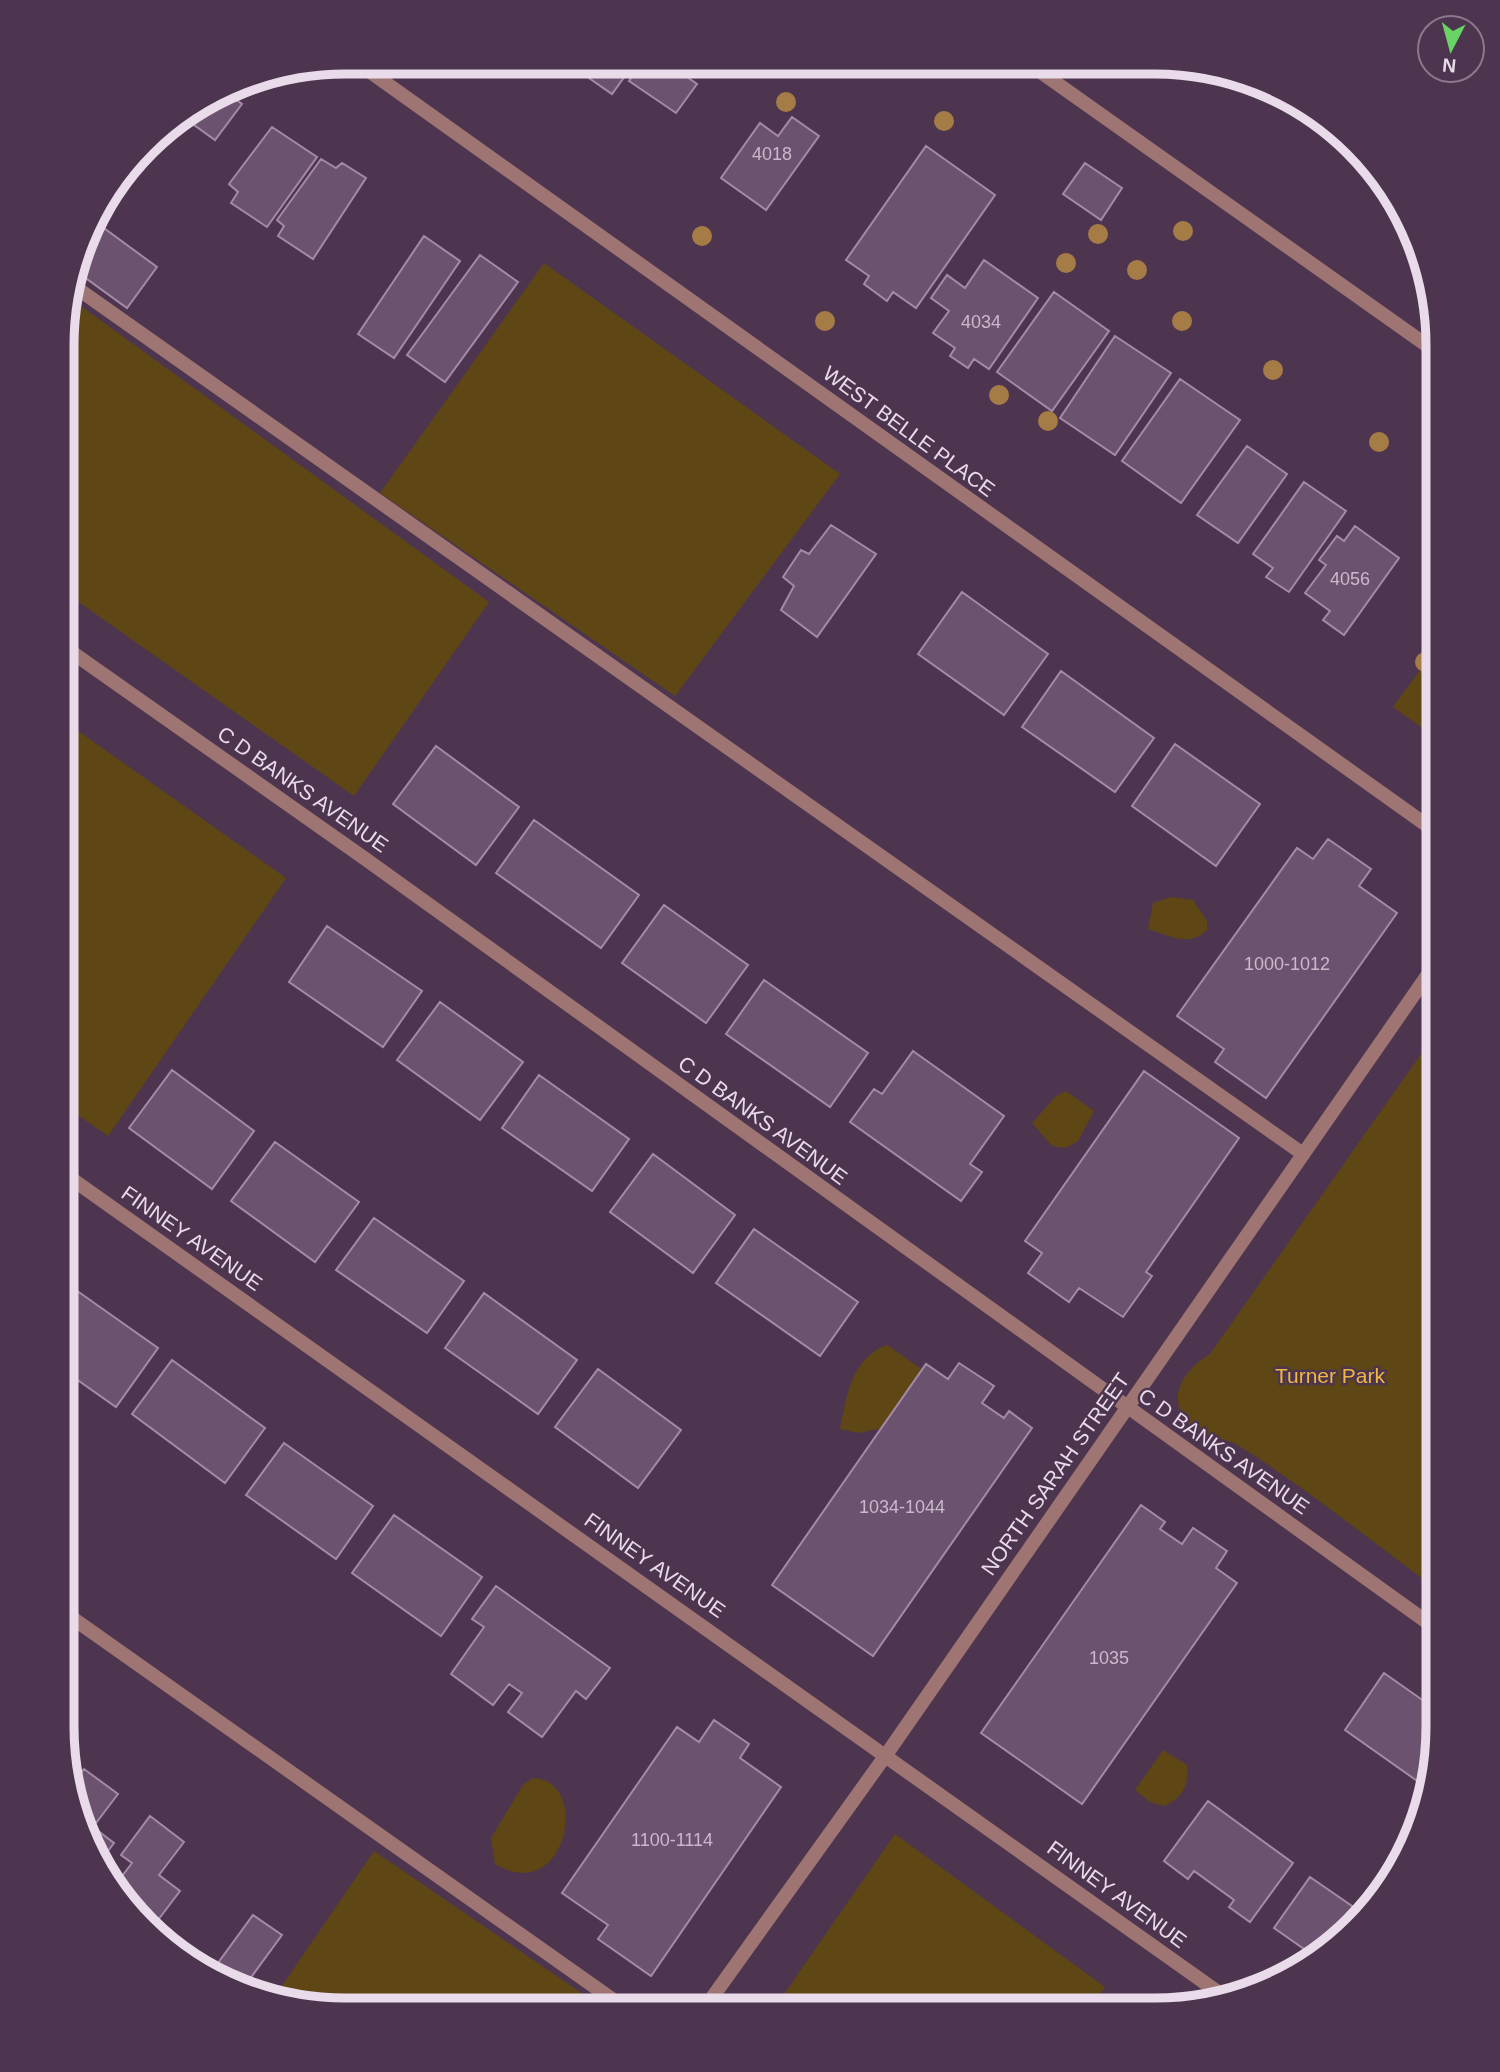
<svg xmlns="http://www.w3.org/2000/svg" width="1500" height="2072" font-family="Arial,sans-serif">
<rect width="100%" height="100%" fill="#4d354f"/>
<path fill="#5e4715" d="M544,263L840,474L675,696L380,493Z
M67,296L489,602L354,796L63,591L64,307Z
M1439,644V740L1393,707Z
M64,721L286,878L108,1136L62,1104Z
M1171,897L1193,900L1207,921V930C1189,948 1168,935 1148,929L1153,903Z
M1438,1030V1590C1372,1542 1308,1489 1239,1446C1222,1435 1201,1440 1187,1423C1166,1395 1184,1370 1210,1354Z
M1066,1091L1094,1111L1078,1141L1066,1148L1052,1146L1032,1123L1056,1096Z
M887,1345L923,1370L882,1428L859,1433L840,1429C846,1397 852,1357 887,1345Z
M1163,1750L1187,1765C1189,1785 1183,1798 1164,1806L1150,1802L1135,1790Z
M533,1778C592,1780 566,1907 495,1864L491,1838L523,1785Z
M895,1834L1105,1987L1087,2011L773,2010Z
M374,1851L605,2009L308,2008L273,1999Z"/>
<path fill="#6b526e" stroke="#a58aa8" stroke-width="2" d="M566,62H635L612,94Z
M642,62H666L697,84L676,113L629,81Z
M226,92L242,104L215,140L183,117Z
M792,117L819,136L766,210L721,178L760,123L778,136Z
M169,124L97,223L157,267L127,308L76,271L99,203L158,131Z
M272,127L317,157L267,227L231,203L238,192L229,184Z
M926,146L995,195L916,308L893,292L887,301L864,284L869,276L846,260Z
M321,159L336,168L342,163L366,178L313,259L278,236L284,226L277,220Z
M1085,163L1122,188L1101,220L1063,194Z
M424,236L460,261L394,358L358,334Z
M480,255L518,282L445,382L407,355Z
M984,260L1038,298L989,369L974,359L968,368L950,356L955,348L933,333L949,311L931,298L947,275L965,288Z
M1054,292L1109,331L1052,411L997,372Z
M1115,336L1171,373L1115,455L1060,418Z
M1180,379L1240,420L1181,503L1122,461Z
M1247,446L1287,474L1238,543L1197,515Z
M1304,482L1346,511L1289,592L1266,577L1273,568L1253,554Z
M831,525L876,554L817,637L781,610L794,586L783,577L801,550L809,554Z
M1355,526L1399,558L1344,635L1323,620L1330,611L1305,593L1326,565L1319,560L1337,536L1344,541Z
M962,592L1048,654L1004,715L918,654Z
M1061,671L1154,738L1115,792L1022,727Z
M1175,744L1260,804L1216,866L1132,806Z
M436,746L519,807L476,865L393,804Z
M534,820L639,895L601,948L496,873Z
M1328,839L1371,869L1359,886L1397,913L1266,1098L1215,1062L1224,1049L1177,1016L1297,848L1313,859Z
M664,905L748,965L706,1023L622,963Z
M327,926L422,991L383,1047L289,982Z
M764,980L868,1053L830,1107L726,1034Z
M440,1002L523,1062L480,1120L397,1060Z
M913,1051L1004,1116L970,1164L982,1172L961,1201L850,1122L874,1089L882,1094Z
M172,1070L254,1131L212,1189L129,1128Z
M1144,1071L1239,1138L1146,1272L1152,1276L1123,1317L1079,1288L1069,1302L1028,1273L1042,1253L1025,1241Z
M539,1075L629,1139L592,1191L502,1128Z
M275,1142L359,1202L315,1262L231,1201Z
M653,1154L735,1215L693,1273L610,1212Z
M374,1218L464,1281L427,1333L336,1270Z
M754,1229L858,1302L820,1356L716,1283Z
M73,1288L158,1348L116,1407L62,1369V1304Z
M484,1293L577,1360L538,1414L445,1348Z
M172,1360L265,1428L225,1483L132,1414Z
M959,1363L994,1386L982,1403L1004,1418L1009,1411L1032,1428L873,1656L772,1585L926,1364L948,1379Z
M598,1369L681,1430L638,1488L555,1427Z
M284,1443L373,1506L336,1559L246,1495Z
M1141,1505L1165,1522L1160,1529L1182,1544L1193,1528L1227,1551L1216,1568L1237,1583L1082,1804L981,1733Z
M394,1515L482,1577L441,1636L352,1573Z
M496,1586L610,1668L586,1699L576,1691L542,1737L508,1712L522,1693L509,1684L493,1705L451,1674L484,1627L472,1619Z
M1384,1673L1438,1711V1747L1430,1790L1345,1730Z
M714,1720L749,1744L740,1758L781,1787L651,1976L598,1939L608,1925L562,1893L677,1727L699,1742Z
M84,1769L118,1794L93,1827L114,1843L99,1863L90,1853L74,1782Z
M1208,1801L1293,1863L1250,1922L1229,1907L1234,1900L1194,1871L1188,1879L1164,1861Z
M150,1816L184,1842L159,1875L180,1891L152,1928L116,1884L132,1863L121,1855Z
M1310,1877L1365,1915L1342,1941L1317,1958L1274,1928Z
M253,1915L282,1935L241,1991L210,1974Z"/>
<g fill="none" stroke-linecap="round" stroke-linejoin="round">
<path stroke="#9e7572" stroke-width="14" d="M1028,63L1439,354
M71,284L1303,1154
M61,1610L626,2009"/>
<path stroke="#9e7572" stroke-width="14" d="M355,61L1439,834
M63,646L364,858L1438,1630
M62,1172L1222,1995"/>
<path stroke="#9e7572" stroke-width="14" d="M704,2009L886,1755L1438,960"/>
</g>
<g fill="#a67c46">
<circle cx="786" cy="102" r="10"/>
<circle cx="944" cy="121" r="10"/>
<circle cx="1183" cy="231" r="10"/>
<circle cx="1098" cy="234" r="10"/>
<circle cx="702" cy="236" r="10"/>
<circle cx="1066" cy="263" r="10"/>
<circle cx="1137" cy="270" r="10"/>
<circle cx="825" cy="321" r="10"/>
<circle cx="1182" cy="321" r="10"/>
<circle cx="1273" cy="370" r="10"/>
<circle cx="999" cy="395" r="10"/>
<circle cx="1048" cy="421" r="10"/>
<circle cx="1379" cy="442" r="10"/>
<circle cx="1425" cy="662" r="10"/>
</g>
<g text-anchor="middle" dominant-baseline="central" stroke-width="5" stroke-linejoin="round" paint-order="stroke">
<g font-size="18" fill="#cab9cc">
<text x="772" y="154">4018</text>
<text x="981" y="322">4034</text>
<text x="1350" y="579">4056</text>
<text x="1287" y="964">1000-1012</text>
<text x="902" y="1507">1034-1044</text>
<text x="1109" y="1658">1035</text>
<text x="672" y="1840">1100-1114</text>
</g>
<g font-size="21" fill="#eadbeb" stroke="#4d354f">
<text transform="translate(909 431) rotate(36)">WEST BELLE PLACE</text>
<text transform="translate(303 789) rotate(35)">C D BANKS AVENUE</text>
<text transform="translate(763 1120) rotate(36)">C D BANKS AVENUE</text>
<text transform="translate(192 1238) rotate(35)">FINNEY AVENUE</text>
<text transform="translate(1224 1451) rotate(35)">C D BANKS AVENUE</text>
<text transform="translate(1055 1474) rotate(-55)">NORTH SARAH STREET</text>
<text transform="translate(655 1565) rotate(35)">FINNEY AVENUE</text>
<text transform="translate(1117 1894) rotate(36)">FINNEY AVENUE</text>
</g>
<g font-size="21" fill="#eeb73f" stroke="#4d354f">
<text x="1330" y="1375">Turner Park</text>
</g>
</g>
<path d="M0 0H1500V2072H0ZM345 74H1155A271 271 0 0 1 1426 345V1727A271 271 0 0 1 1155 1998H345A271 271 0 0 1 74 1727V345A271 271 0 0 1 345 74Z" fill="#4d354f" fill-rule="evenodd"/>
<path fill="none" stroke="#eadbeb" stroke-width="9" d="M345 74H1155A271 271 0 0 1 1426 345V1727A271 271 0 0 1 1155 1998H345A271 271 0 0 1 74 1727V345A271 271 0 0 1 345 74Z"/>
<g transform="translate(1451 49) rotate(186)"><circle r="33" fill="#4d354f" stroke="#8c778d" stroke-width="2"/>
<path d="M0-5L12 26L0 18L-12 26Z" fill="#68d465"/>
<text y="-10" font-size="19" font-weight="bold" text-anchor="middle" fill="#eadbeb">N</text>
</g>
</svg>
